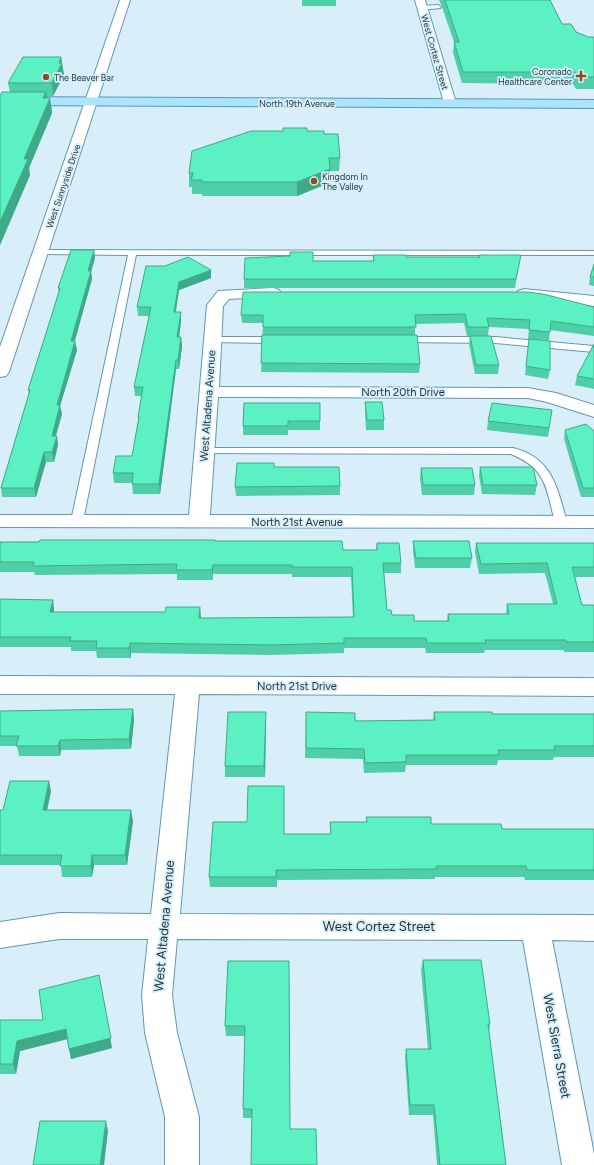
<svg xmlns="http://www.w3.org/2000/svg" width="594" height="1165" font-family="Figtree,sans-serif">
<rect width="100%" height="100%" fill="#d8eef9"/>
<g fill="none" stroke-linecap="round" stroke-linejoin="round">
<defs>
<path id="service" d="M438,5L441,7L440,8L422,10L419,8L422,6Z
M37,250L594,251V255H136L83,521L81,523H73L71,521L128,255L40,254H37Z
M213,337H277L282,340L277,343L210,342L208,340Z
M402,337H495L594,346V352L495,343L399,342L397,340Z
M205,448H513C553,458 557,488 567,522L565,524H557L555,522C546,488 547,469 511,454L201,453L200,451Z"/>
<path id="minor" d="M120,0H130L9,372L6,376L0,377V347Z
M415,0H425L456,103L454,105H446L444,103Z
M273,288L279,290L281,293L279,296L229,299L223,306L219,387L528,388L556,393L594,405V417L547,402L528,398L218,397L210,515L594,516V528L0,527V515H189L207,305L218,291Z
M524,289L594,296V306L518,297L516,294L518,291Z
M0,676L594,678V696L199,694L180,914L594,915V941L552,940L594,1154V1165H562L523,940L177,939L172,995L177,1033L199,1117V1165H165V1117L145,1033L142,995L148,939H59L0,948V922L59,913L151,914L175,694H0Z"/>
<path id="primary" d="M0,97L594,100V108L0,105Z"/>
</defs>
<use href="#service" stroke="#6198b2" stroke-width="2"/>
<use href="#minor" stroke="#6198b2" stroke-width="2"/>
<use href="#primary" stroke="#5599b8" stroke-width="2"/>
<use href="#service" fill="#fff" fill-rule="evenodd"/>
<use href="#minor" fill="#fff" fill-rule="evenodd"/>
<use href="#primary" fill="#ace3fd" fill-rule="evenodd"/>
</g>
<path fill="#4fcfa8" d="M302,0H336V6H302Z
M438,0H550L562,24L576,32L588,37H594V89H576L573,84L462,83L453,53L454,42L442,7L439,0Z
M61,57L64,75L53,96H47V98H50L52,113L29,168L30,175L0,245V96L10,92L8,83Z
M307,131L324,134L340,158L339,171H330L329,183L297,196H202V194H192V187H189V173Z
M373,255L406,257H479V255L519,264L515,288H244V279L313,261H373Z
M95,258L91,271L92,279L75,341L77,350L60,406L62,414L56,436L58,445L54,462H46L36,497H2L1,488L29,394L28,390L59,293L58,288Z
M594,264V286L589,285L590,277Z
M165,266L211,270V278L179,290L176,312H181V321L179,337H181L182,346L179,369H176L160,494H133L132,483H114L113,473L132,456L138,421V417L142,396H135L134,387L149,316H138L137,307Z
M594,307V336L550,330L549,340L528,339L529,329L489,327L488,336H467L464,323L415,324V335L420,364L419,373L261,372L263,323H242L241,315Z
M470,336L499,365L498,374H475L469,344Z
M529,339L550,370L548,379L525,375Z
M594,344V389L575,385L577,376Z
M365,402L384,420V430H366L365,411Z
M244,403L320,421V430H288V435H243V426Z
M552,410L548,437L487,430L488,421Z
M565,430L594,431V497H581L564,439Z
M274,467L340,486V495L236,496L235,487Z
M480,467L537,485L535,495L482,494L479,476Z
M421,468L475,485L474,495H422L420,478Z
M215,541L343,550H376L377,543L401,563V573H384L387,610L392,615L414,621H447L448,614H506L507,604H553L545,573L479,574L475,552L476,543H594V577H575L582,605H594V652H564V650H485L484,653H426L425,648H344V653L272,655L131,653V658H97L96,651H71V647H0V599L53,600L54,610V612L201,618L353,617L351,577H292V574H213V580H177V574L35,575L34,572H0V542Z
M413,541L472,558L470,568H415L413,551Z
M133,709L134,720L131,749L61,750L60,756H19L17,746H0V711Z
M266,712L265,777H225V766Z
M306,712L355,721L433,720L434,712L492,714H594V757H554L553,760H498L497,765H406L405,772L364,773L363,759L305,758Z
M51,791L47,810L133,821L127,865H94L92,877H62L61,865H0V810H3Z
M366,817L431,824L502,829H594V880H525L524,877H435V879L277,880V887H210L209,877L247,822L284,834H330V822H366Z
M423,960L490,1024L489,1031L506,1165H437L433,1115H409L405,1059L406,1049H428L421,970Z
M228,961L290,1129L252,1118H243V1109L245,1036H226L225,1026Z
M0,1020L112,1048L71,1059L67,1039L20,1051L16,1074H0Z"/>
<path fill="#40a988" d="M61,57L64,75L53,96L52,83L59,63Z
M46,92L48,103L50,98L52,113L29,168L30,175L0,245V222L24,159L43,98Z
M330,169L329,183L297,196V182Z
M94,250L95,258L89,279L88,271Z
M211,270V278L179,290L174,321V312L179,282Z
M91,271L92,279L72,350L71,341Z
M181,312V321L178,346L177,337Z
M181,337L182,346L179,369L178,360Z
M75,341L77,350L60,406L62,414L53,445L52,436L57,405Z
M176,360V369L160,494L159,484Z
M57,436L58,445L54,462L52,452Z
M44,452L46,462L36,497L34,488Z
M213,565V580L212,570Z
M53,600L54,610L52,622L50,612Z
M200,607L201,617L200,628L199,618Z
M130,643L131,653V658L129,648Z
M133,709L134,720L131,749L129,739Z
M266,712V722L265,777L264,766Z
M60,740L61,750L60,756L58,746Z
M49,781L51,791L45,820L43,810Z
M131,810L133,821L127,865L125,855Z
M92,855L94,865L92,877L91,866Z
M101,985L112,1048L71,1059L69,1049Z
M66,1029L68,1039L20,1051L16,1074L13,1064L17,1041Z
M106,1121L108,1131L104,1165H100Z"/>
<path fill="#5cf1c3" stroke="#40a988" d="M445,0H550L562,24H571L576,32L588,37H594V77H578L575,72H463L454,42H459Z
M23,57H61L59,63H62L52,83H8Z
M2,92H46L43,98H50L24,159H28L0,222V96Z
M283,128H307V131H324V134H338L340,158H329L330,169L297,182H202V180H191L193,173H189L192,151L251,131H283Z
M71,250H94L88,271H91L71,341H75L57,405H60L52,436H57L52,452H44L34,488H1L30,390H28L53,311L60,288H58Z
M290,252H313V261H374L373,255H406V257H480L479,255H521L516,279H244L245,258L290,256Z
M188,257L211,270L179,282L174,312H181L177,337H181L178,360H176L159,484H132L133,473H113L116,456H132L139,417H138L143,387H134L151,307H137L146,266H165Z
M594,264V277H590Z
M243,292H527L543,294L594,307V327L551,321L550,332L529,330L530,320L487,318L489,327H468L465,314L415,315L416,327H263V315H241Z
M262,335H417L420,364L261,363Z
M470,336H491L499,365H476Z
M529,339L550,341V370L526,366Z
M594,344V379L577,376Z
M365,402H382L384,420H367Z
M244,403H320V421H288V426H243Z
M492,403L552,410L549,428L488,421Z
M586,424L594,431V488H583L565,430Z
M237,463H274V467H339L340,486L235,487Z
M480,467H533L537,485H483Z
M421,468H472L475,485H423Z
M40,540H215V541H342L343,550H377V543H399L401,563H383L387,610H391L392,615H414V621H449L448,614H509L507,604H557L547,563L481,564L476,543H594V567H572L582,605H594V642H566V640H485L486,643H427L426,638H344V643L272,645L130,643L129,648H96L97,641H70L71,637H0V599L53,600L50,612H165L166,607H200L199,618L354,617L352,567H292V565H213L212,570H176L177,564L33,566L34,562H0V542H39Z
M413,541H469L472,558H416Z
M133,709L129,739L60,740L58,746H16L19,736H0V711Z
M228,712H266L264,766H225Z
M306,712L355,713V721L435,720L434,712H492V714H594V746H554L555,750H498L499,755H406V762L365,763L364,749L306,748Z
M10,781H49L43,810H131L125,855H92L91,866H60L62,855H0V810H3Z
M248,786H284V834H331L330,822H367L366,817H431V824H501L502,829H594V870H527L526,866H436V869L276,870V877H209L213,822H247Z
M423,960H481L490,1024H488L506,1165H440L434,1105H410L406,1049H431Z
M228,961H289L290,1129H316L317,1165H251L252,1109H243L245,1026H225Z
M99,975L111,1038L69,1049L66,1029L17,1041L13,1064H0V1020H43L39,990Z
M40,1121H106L100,1165H33Z"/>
<g fill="#8f4b20" stroke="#d8eef9" stroke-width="1.5">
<path d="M579 70h4v4h4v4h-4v4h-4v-4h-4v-4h4z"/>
<circle cx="46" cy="77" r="4"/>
<circle cx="314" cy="181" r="4"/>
</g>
<g text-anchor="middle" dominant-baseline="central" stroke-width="3.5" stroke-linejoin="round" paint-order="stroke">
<g font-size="9" fill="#1a313c" stroke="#d8eef9">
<text transform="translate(435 52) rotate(74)">West Cortez Street</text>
<text x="297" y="103">North 19th Avenue</text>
<text transform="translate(63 186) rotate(-71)">West Sunnyside Drive</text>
</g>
<g font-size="9" fill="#1a313c" stroke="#d8eef9" text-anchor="start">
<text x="572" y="71" text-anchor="end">Coronado<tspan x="572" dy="10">Healthcare Center</tspan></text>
<text x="54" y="77">The Beaver Bar</text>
<text x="322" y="176">Kingdom In<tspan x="322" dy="10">The Valley</tspan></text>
</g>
<g font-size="11" fill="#1a313c" stroke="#d8eef9">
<text x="403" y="392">North 20th Drive</text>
<text transform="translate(208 406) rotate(-86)">West Altadena Avenue</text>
<text x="297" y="522">North 21st Avenue</text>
<text x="297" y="686">North 21st Drive</text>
</g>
<g font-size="13" fill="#1a313c" stroke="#d8eef9">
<text transform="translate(164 926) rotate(-85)">West Altadena Avenue</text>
<text x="379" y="926">West Cortez Street</text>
<text transform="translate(557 1046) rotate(80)">West Sierra Street</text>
</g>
</g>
</svg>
